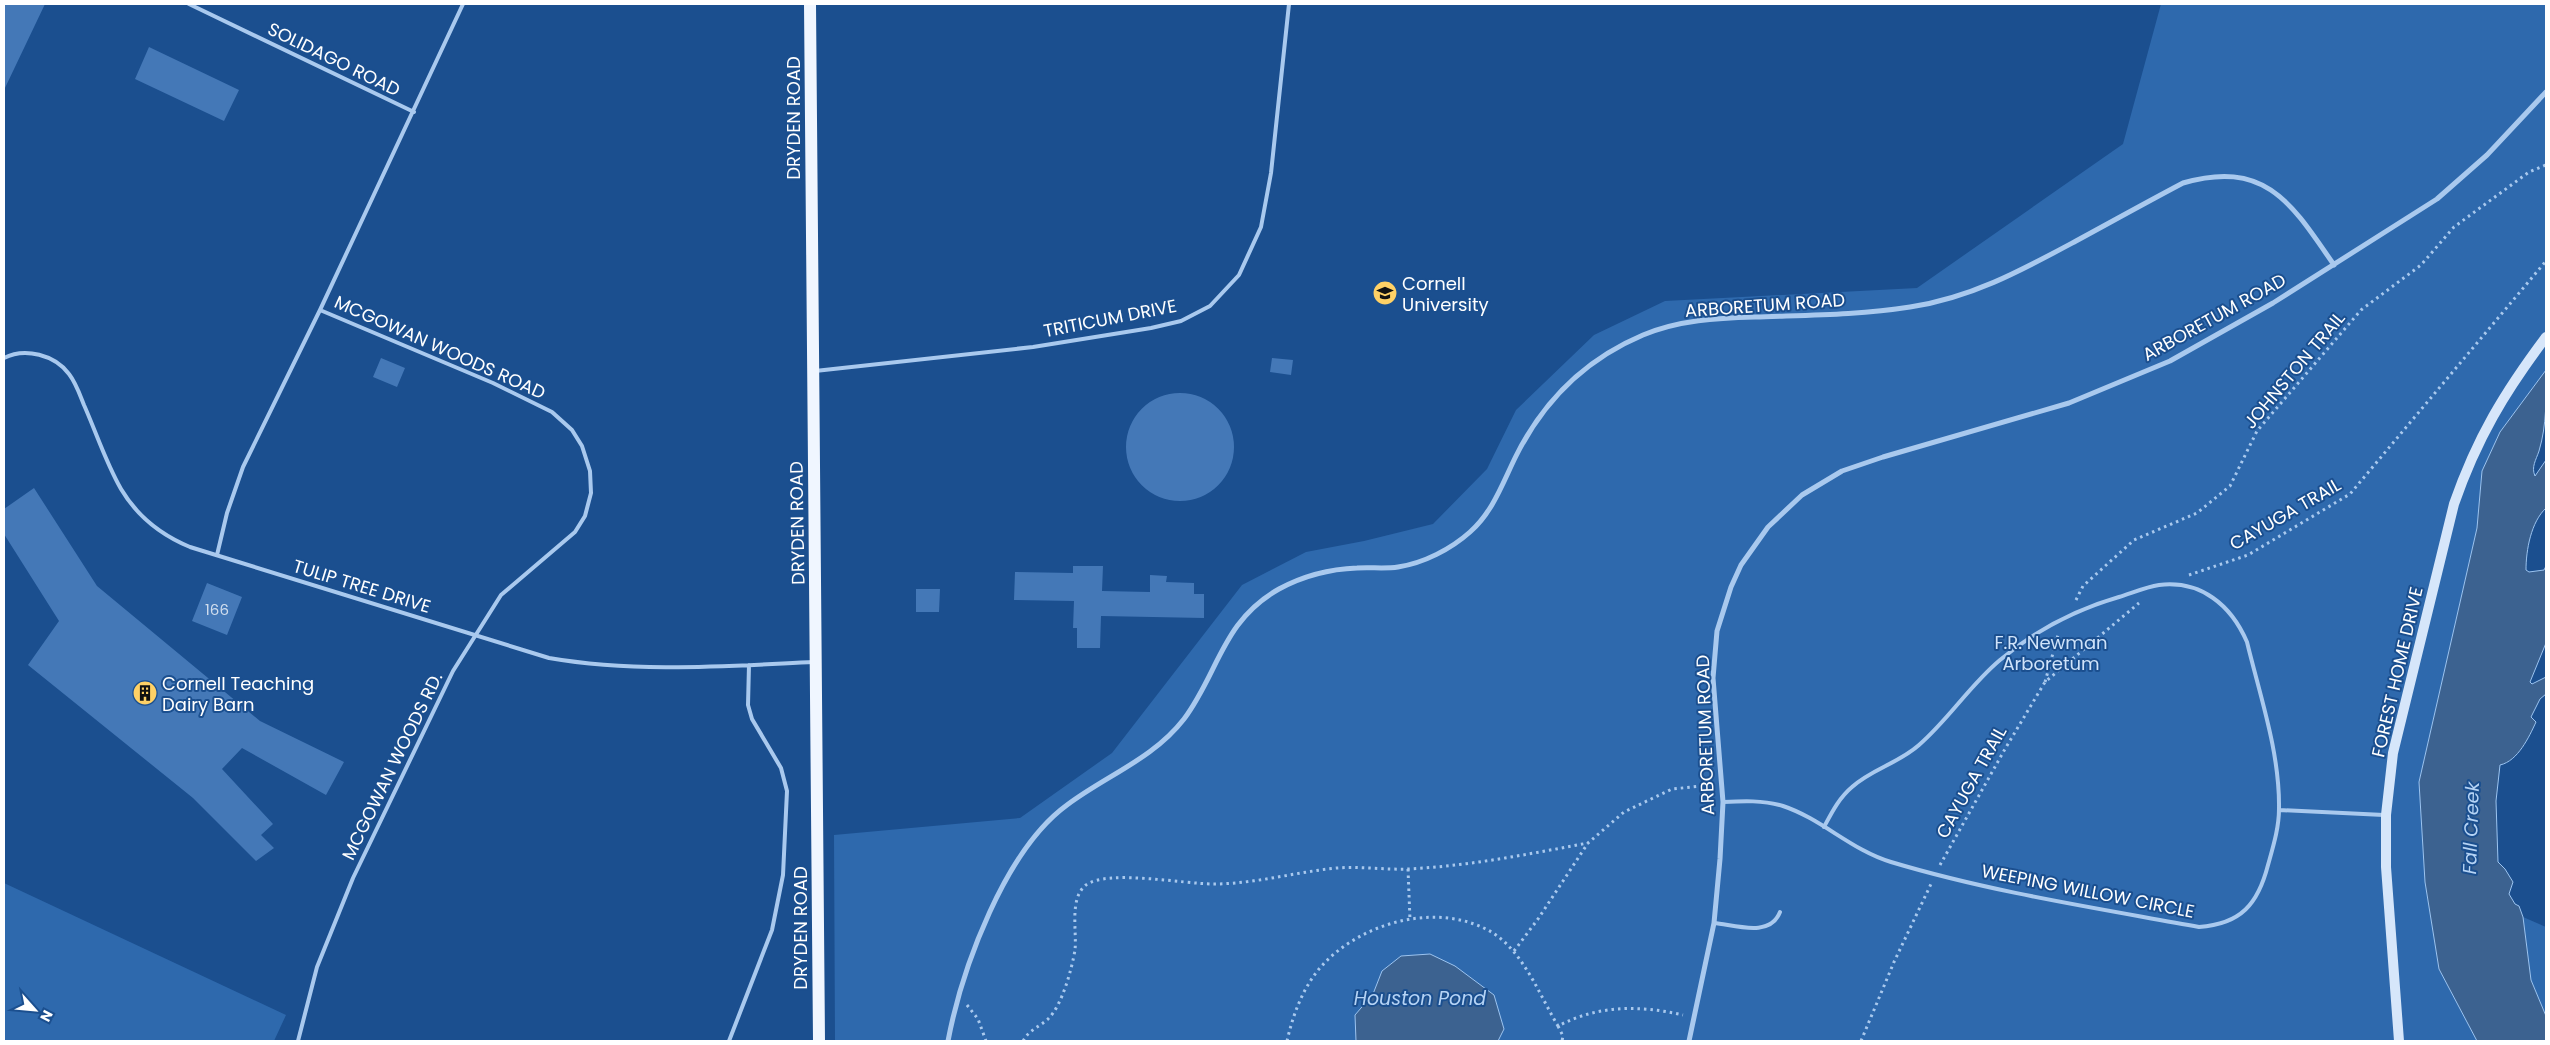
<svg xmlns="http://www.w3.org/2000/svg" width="2550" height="1045" font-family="Poppins,sans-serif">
<rect width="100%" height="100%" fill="#1b4f8f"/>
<path fill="#2e69ad" d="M2161,4H2546V370L2500,432L2482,471L2477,528L2419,782L2425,882L2439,969L2477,1041H835L834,835L1020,818L1112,753L1242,585L1306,552L1364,541L1433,524L1487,469L1516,410L1594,335L1665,301L1917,288L2123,144Z
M4,883L286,1015L274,1041H4Z
M2523,917L2546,927V1016L2531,980Z"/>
<path fill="#3c6290" stroke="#9cc4f0" d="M2546,370C2546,399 2547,424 2539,451C2536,460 2531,467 2535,476L2546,460V508C2531,522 2526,550 2526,570L2529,572L2544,570L2546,566V643L2530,682L2532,684L2546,677V694L2540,699L2531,717L2536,722C2529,737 2518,761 2500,765L2496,801L2498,862L2505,869L2513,882L2509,894L2515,904L2519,906L2523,917L2531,980L2546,1016V1041H2477L2439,969L2425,882L2419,782L2477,528L2482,471L2500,432Z
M1430,954L1455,966L1494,995L1504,1029L1498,1041H1356L1355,1015L1373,994L1382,971L1401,956Z"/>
<path fill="#4478b7" d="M4,4H45L4,90Z
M149,47L239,90L224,121L135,79Z
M381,358L405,368L397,387L373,377Z
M1272,358L1293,360L1291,375L1270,372Z
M1126 447a54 54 0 1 1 108 0a54 54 0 1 1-108 0Z
M34,488L97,586L260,721L344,762L326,795L242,748L222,769L273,824L261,835L274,848L256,861L193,798L28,665L59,621L4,534V509Z
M1073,566H1103L1102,591L1150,592V575L1167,576L1166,582L1194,583V594H1204V618L1101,616L1100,648H1077V628H1073L1074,601L1014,600L1015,572L1073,573Z
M207,583L242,597L227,635L192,621Z
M916,589H940L939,612H916Z"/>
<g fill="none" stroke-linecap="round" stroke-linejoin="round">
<path stroke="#a9c9ee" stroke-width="3" stroke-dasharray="2.5 4" stroke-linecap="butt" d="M2189,575L2248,555L2350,494L2546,261
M2076,600L2083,586L2134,540L2197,513L2230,486L2257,431L2361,310L2421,265L2454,227L2529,172L2546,165
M2045,682L2058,635
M1940,865L2005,749L2045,682L2139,603
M1408,869L1410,920
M1514,951L1538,919L1588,843L1624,812L1672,789L1712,785
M967,1005L978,1019L986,1041
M1558,1026L1563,1036L1562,1041
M1023,1041C1029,1030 1039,1027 1048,1019C1062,1006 1072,968 1075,950C1077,931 1069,898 1086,885C1107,869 1184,884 1213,884C1255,884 1295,872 1337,868C1360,866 1385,870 1408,869C1469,866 1529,854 1588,843
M1287,1041C1293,1015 1302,990 1319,969C1359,922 1439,900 1493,933C1524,953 1540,996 1558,1026C1598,1005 1639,1005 1683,1015
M1861,1041L1894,962L1931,884"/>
<path stroke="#a9c9ee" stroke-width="4" d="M189,4L414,112
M4,358C25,347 55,355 69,374C76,383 80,395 84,405C96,432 106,463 121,489C137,516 161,535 190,547L549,658C636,673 726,666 814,662
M815,371L1033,347L1151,328L1181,321L1210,306L1239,275L1261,227L1271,173L1289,4
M217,555L227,513L243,467L320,310L463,4
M1723,802C1743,801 1763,800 1783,806C1822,819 1851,850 1891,862C1991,892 2096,908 2199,927C2241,924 2258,904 2268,865C2273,847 2279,828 2279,809C2280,753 2260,696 2247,642C2231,605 2201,580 2159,585C2146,587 2132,593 2119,597C2074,610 2036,630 2000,660C1970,685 1949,719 1919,745C1899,763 1872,769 1852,787C1839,798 1832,812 1824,827
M2279,810L2384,815
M1714,923C1735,925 1770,938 1780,912
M298,1041L317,967L353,878L453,671L501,595L575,532L585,516L591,493L590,471L582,446L572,430L552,412L493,383L320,310
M729,1041L772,930L783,875L787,791L781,768L752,719L748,705L749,665"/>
<path stroke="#a9c9ee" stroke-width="5" d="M948,1041C962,968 1005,850 1067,805C1107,775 1153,759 1184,719C1219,672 1222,621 1279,589C1303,576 1330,569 1357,568C1370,567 1385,569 1398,567C1424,563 1451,549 1470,532C1493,512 1503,482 1516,456C1544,400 1586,359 1643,335C1679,320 1717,318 1755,317C1807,315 1859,315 1910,307C1971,298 2022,270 2076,241C2111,222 2147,202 2183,183C2266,159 2292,204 2334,265
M1689,1041L1714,923L1720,859L1723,802L1713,678L1717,631L1731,587L1741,565L1768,527L1802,495L1842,471L1883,457L2069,403L2170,361L2273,303L2437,199L2487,155L2546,92"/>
<path stroke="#d6e6fa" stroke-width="10" d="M2399,1041L2386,867V815L2393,753L2454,504C2477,438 2504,393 2546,337"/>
<path stroke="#f0f6ff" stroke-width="12" d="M810,4L819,1041"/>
</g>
<defs>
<symbol id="university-disc" viewBox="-11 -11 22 22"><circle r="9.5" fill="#ffd166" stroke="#1b4f8f"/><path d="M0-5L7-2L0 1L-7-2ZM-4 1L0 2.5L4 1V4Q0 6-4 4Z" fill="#111"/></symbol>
<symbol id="building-disc" viewBox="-11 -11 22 22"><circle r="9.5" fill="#ffd166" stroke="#1b4f8f"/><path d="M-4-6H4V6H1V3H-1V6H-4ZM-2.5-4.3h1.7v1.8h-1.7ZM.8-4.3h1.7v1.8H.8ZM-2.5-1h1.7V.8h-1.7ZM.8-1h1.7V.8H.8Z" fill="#111"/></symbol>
</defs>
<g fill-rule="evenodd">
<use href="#university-disc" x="1371" y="279" width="28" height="28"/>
<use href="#building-disc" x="131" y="679" width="28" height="28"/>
</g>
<g text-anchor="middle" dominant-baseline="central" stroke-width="4" stroke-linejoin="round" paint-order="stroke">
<g font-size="15" fill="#d0dded">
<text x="217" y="609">166</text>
</g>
<g font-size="18" fill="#fff" stroke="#1b4f8f">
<text transform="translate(334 59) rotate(26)">SOLIDAGO ROAD</text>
<text transform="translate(793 118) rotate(-90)">DRYDEN ROAD</text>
<text transform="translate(1765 305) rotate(-4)">ARBORETUM ROAD</text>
<text transform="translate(2214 317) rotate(-29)">ARBORETUM ROAD</text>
<text transform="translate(1110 318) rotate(-11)">TRITICUM DRIVE</text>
<text transform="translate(440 347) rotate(24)">MCGOWAN WOODS ROAD</text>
<text transform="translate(2294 370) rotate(-50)">JOHNSTON TRAIL</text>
<text transform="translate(2285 514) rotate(-30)">CAYUGA TRAIL</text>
<text transform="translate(797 523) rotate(-91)">DRYDEN ROAD</text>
<text transform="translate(362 586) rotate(17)">TULIP TREE DRIVE</text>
<text transform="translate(2397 672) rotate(-77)">FOREST HOME DRIVE</text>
<text transform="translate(1705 735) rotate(-92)">ARBORETUM ROAD</text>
<text transform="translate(392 766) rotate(-64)">MCGOWAN WOODS RD.</text>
<text transform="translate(1971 782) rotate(-61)">CAYUGA TRAIL</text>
<text transform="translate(2088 891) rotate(11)">WEEPING WILLOW CIRCLE</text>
<text transform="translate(800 928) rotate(-90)">DRYDEN ROAD</text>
</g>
<g font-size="18" fill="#fff" stroke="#1b4f8f" text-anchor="start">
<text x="1402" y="283">Cornell<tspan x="1402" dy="21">University</tspan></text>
<text x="162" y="683">Cornell Teaching<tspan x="162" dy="21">Dairy Barn</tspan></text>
</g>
<g font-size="18" fill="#cfe3fa" stroke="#1b4f8f">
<text x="2051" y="642">F.R. Newman<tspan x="2051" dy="21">Arboretum</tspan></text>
</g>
<g font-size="19" font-style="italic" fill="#b5d3f5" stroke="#1b4f8f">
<text transform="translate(2471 828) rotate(-88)">Fall Creek</text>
<text x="1420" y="998">Houston Pond</text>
</g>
</g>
<rect width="2550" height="1045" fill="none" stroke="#ffffff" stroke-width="10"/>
<g transform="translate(35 1010) rotate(117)" stroke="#1b4f8f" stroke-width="4" paint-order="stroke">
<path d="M0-4L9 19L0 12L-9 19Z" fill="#ffffff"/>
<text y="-8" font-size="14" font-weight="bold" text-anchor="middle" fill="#ffffff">N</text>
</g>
</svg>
